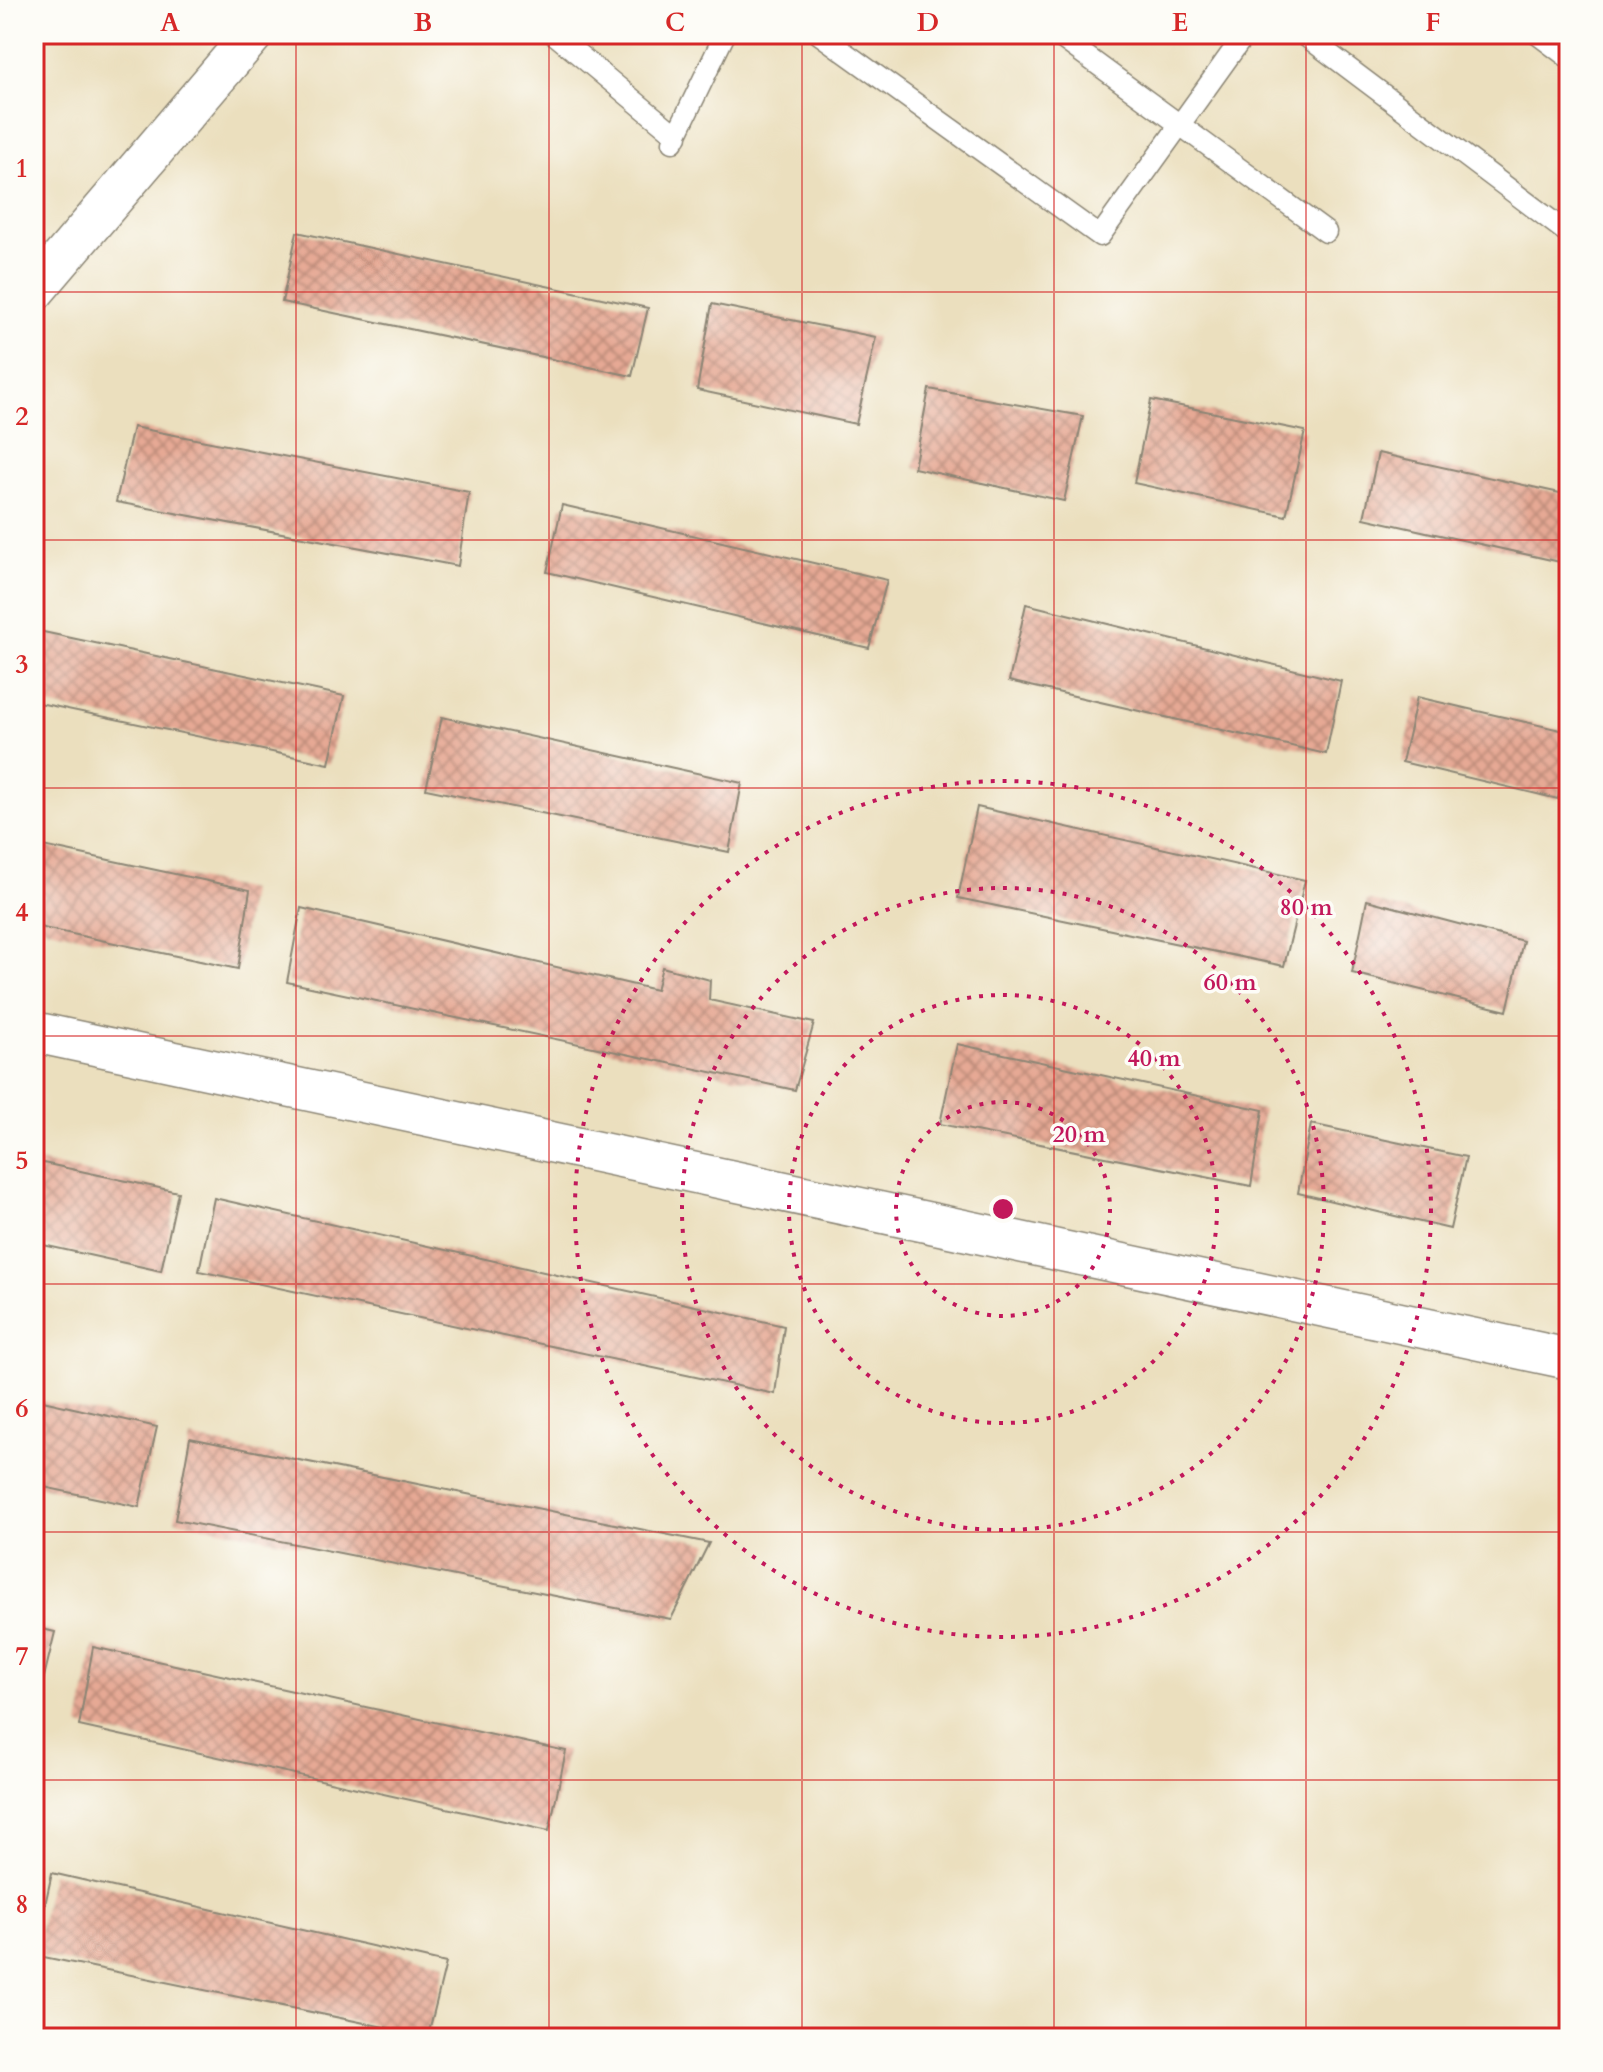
<svg xmlns="http://www.w3.org/2000/svg" width="1603" height="2072" font-family="Cardo,serif">
<defs>
<pattern id="building-cross-hatch" width="8" height="8" patternUnits="userSpaceOnUse" patternTransform="scale(2)"><rect width="8" height="8" fill="#e6a994"/><path d="M0 0l8 8M0 8l8-8" fill="none" stroke="#bb8a79"/></pattern>
</defs>
<rect width="100%" height="100%" fill="#fdfcf7"/>
<filter id="ink" filterUnits="userSpaceOnUse"><feTurbulence type="fractalNoise" baseFrequency=".0125" numOctaves="2"/><feDisplacementMap in="SourceGraphic" scale="16" xChannelSelector="R" yChannelSelector="G"/><feConvolveMatrix kernelMatrix="1 2 1 2 8 2 1 2 1" color-interpolation-filters="sRGB"/></filter>
<filter id="wash" filterUnits="userSpaceOnUse"><feTurbulence type="fractalNoise" baseFrequency=".006" numOctaves="4" result="noise"/><feDisplacementMap in="SourceGraphic" scale="32" xChannelSelector="R" yChannelSelector="G"/><feGaussianBlur stdDeviation="1.8" result="paint"/><feColorMatrix in="noise" values="0 0 0 0 0 0 0 0 0 0 0 0 0 0 0 0 0 1.4 0 .05"/><feComposite in="paint" operator="in"/></filter>
<g filter="url(#wash)">
<rect width="100%" height="100%" fill="#ebdfbe"/>
<g id="blocks">
<path fill="url(#building-cross-hatch)" d="M297,232L648,308L632,376L282,302Z
M712,304L876,337L856,424L697,390Z
M929,389L1083,416L1064,501L914,468Z
M1151,400L1305,431L1286,516L1134,483Z
M133,427L469,492L458,566L116,502Z
M1378,453L1569,495V564L1364,518Z
M562,505L887,580L869,648L547,572Z
M1026,604L1341,681L1326,754L1009,681Z
M34,630L344,696L329,764L34,702Z
M1417,697L1569,732V753L1558,799L1402,762Z
M442,717L742,783L729,852L426,789Z
M977,807L1305,880L1284,966L958,898Z
M34,844L250,890L238,969L34,926Z
M1367,900L1523,941L1507,1011L1352,973Z
M301,908L656,990L662,967L710,980L709,1000L814,1023L795,1090L287,982Z
M957,1044L1263,1110L1251,1186L940,1124Z
M1311,1124L1466,1157L1450,1229L1298,1193Z
M34,1161L178,1192L161,1271L34,1243Z
M214,1198L784,1326L775,1394L199,1271Z
M34,1399L157,1427L139,1507L34,1485Z
M190,1438L709,1543L671,1619L175,1520Z
M34,1627L55,1632L35,1714H34Z
M93,1647L566,1751L549,1831L79,1726Z
M52,1873L446,1963L428,2036L34,1955Z"/>
</g>
</g>
<g filter="url(#ink)">
<use href="#blocks" fill-opacity="0" stroke="#8b8574" stroke-width="2"/>
<g fill="none" stroke-linecap="round" stroke-linejoin="round">
<defs>
<path id="service" d="M554,34L677,136
M819,34L1100,236L1245,34
M1056,34L1326,232
M1303,34L1569,234
M1537,34L1569,58
M673,142L725,34"/>
<path id="minor" d="M34,291L253,34
M34,1032L1569,1359"/>
</defs>
<use href="#service" stroke="#8b8574" stroke-width="23"/>
<use href="#minor" stroke="#8b8574" stroke-width="43"/>
<use href="#service" stroke="#fff" stroke-width="20"/>
<use href="#minor" stroke="#fff" stroke-width="40"/>
</g>
</g>
<path fill="none" stroke="#d62828" stroke-width="2" stroke-opacity="0.55" d="M296,34V2038M549,34V2038M802,34V2038M1054,34V2038M1306,34V2038M34,292H1569M34,540H1569M34,788H1569M34,1036H1569M34,1284H1569M34,1532H1569M34,1780H1569"/>
<g fill="none" stroke="#c2185b" stroke-width="4" stroke-dasharray="4 8">
<circle cx="1003" cy="1209" r="107"/>
<circle cx="1003" cy="1209" r="214"/>
<circle cx="1003" cy="1209" r="321"/>
<circle cx="1003" cy="1209" r="428"/>
</g>
<circle cx="1003" cy="1209" r="12" fill="#c2185b" stroke="#fdfcf7" stroke-width="4"/>
<g font-size="24" text-anchor="middle" font-weight="bold" fill="#c2185b" stroke="#fdfcf7" stroke-width="7" stroke-linejoin="round" paint-order="stroke">
<text x="1306" y="915">80 m</text>
<text x="1230" y="990">60 m</text>
<text x="1154" y="1066">40 m</text>
<text x="1079" y="1142">20 m</text>
</g>
<rect width="1603" height="2072" fill="none" stroke="#fdfcf7" stroke-width="88"/>
<rect x="44" y="44" width="1515" height="1984" fill="none" stroke="#d62828" stroke-width="3"/>
<g font-size="26" text-anchor="middle" font-weight="bold" fill="#d62828">
<text x="170" y="31">A</text>
<text x="423" y="31">B</text>
<text x="675" y="31">C</text>
<text x="928" y="31">D</text>
<text x="1180" y="31">E</text>
<text x="1433" y="31">F</text>
<text x="22" y="177">1</text>
<text x="22" y="425">2</text>
<text x="22" y="673">3</text>
<text x="22" y="921">4</text>
<text x="22" y="1169">5</text>
<text x="22" y="1417">6</text>
<text x="22" y="1665">7</text>
<text x="22" y="1913">8</text>
</g>
</svg>
